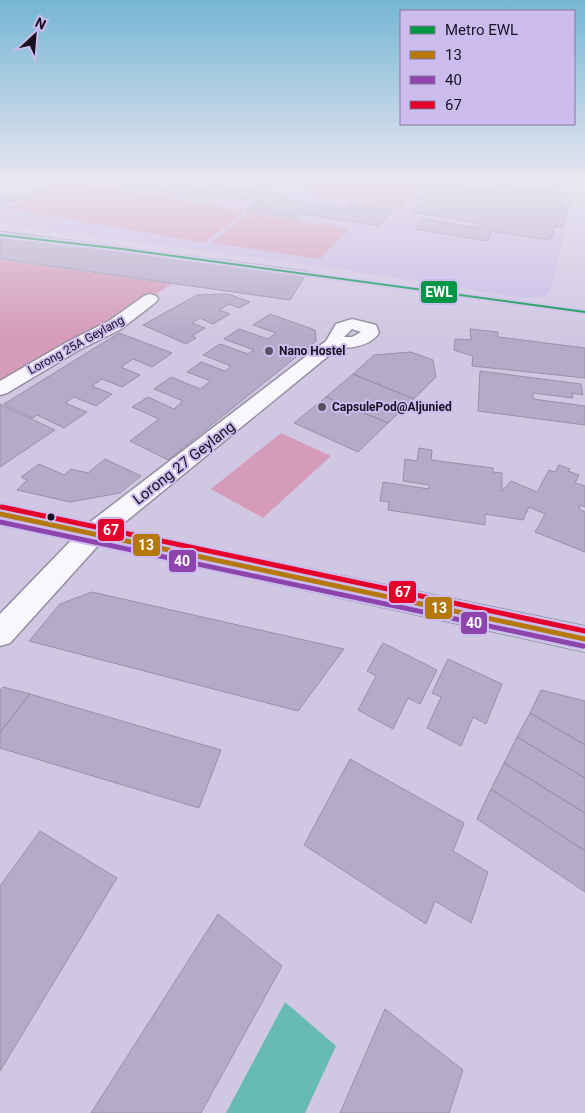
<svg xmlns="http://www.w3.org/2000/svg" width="585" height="1113" font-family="Roboto,sans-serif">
<rect width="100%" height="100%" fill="#d0c7e2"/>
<path fill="#c8bae5" d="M26,180H572L571,205L551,288L545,296L524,298L321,266L0,224V190Z"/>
<path fill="#d59bb9" d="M323,180H425L402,207L308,192Z
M63,181L245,211L204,243L9,208Z
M249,213L349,229L320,259L211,243Z
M0,260L172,284L0,388Z
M281,433L331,456L263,518L211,489Z"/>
<path fill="#68bab4" d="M285,1002L336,1046L305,1113H226Z"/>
<path fill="#b5abc8" stroke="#9891a6" d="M58,180H70L63,181L28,199L0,203V200L25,196Z
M113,180H153L199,188L202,186L216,188L221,185L250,190L248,191L257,193L248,200L217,195L211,199L116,184L120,182Z
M218,180H228L216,188L209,187Z
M451,180L517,182L515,187L566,194L562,206L569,207L562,227L555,226L550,240L492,231L487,241L415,229L423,219L478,228L480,223L412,212L435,182L498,191L500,187Z
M262,191L286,195L281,199L346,209L353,202L382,206L380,209L392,210L380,226L259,207L264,202L251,200Z
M256,201L264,202L256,209L300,216L296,220L287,219L289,217L245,211Z
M0,231L308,271L290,300L0,259Z
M228,294L250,302L239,308L229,304L219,310L230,314L213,324L200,318L192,323L205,328L192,336L196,338L186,344L143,325L197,295Z
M270,314L315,330L316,341L168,460L130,441L159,419L132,407L148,397L174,409L183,401L154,389L171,377L200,389L211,381L187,372L201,362L225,371L231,366L203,355L220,344L248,354L254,350L224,339L239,329L268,339L276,333L253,325Z
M470,329L498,332V337L585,348V378L472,366L473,356L454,350L455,339L471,340Z
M119,333L172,353L152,367L133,359L121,367L140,375L122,387L102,379L92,386L112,394L96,406L74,397L65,403L87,412L64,428L37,415L33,418L4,404Z
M411,352L433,360L436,377L414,399L353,374L374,355Z
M480,371L581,384L583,395L572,393L573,398L533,393V399L585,406V425L478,411Z
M353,374L414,399L388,423L326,397Z
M326,397L388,423L358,452L294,423Z
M0,404L55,430L0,467Z
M419,448L432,450L431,460L493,468V472L502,473V491L511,481L537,492L549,470L555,472L559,465L570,469L568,471L579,475L575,483L585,486V507L580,505L579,509L585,512V552L535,532L545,514L529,507L523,520L485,514V525L388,510L389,502L380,501L383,482L429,489V485L403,481L405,459L417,461Z
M105,459L141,476L120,493L70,502L17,490L27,480L21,477L39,464L64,475L71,469L88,473Z
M92,592L344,649L298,711L29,641L60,604Z
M383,643L437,670L420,704L408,698L393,729L358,710L376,676L367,671Z
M448,659L502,684L486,724L473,717L461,746L427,728L441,697L432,693Z
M3,687L30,694L0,732V690Z
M541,690L585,701V745L530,713Z
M30,694L221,750L199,808L0,748V732Z
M530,713L585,745V778L517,737Z
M517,737L585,778V813L504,763Z
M350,759L464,823L453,851L488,872L471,923L435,901L426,924L304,845Z
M504,763L585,813V851L491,789Z
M491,789L585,851V892L477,819Z
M40,831L117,878L0,1071V886Z
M218,914L282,966L201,1113H91Z
M385,1009L463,1070L449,1113H340Z"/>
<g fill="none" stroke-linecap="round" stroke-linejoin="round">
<defs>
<path id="minor" d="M150,294L156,296L158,299L156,302L121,329L79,350L7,393L0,395V381L67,342L109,321L144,296Z
M352,319L376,325L379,333C370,346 353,348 338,348L103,540L10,643L0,646V614L85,526L326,341L336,324ZM352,329L361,332L352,337H344Z"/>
<path id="primary" d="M0,505L585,626V652L0,523Z"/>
</defs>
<use href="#minor" stroke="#958ea2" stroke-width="3"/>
<use href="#primary" stroke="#9196aa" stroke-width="2"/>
<use href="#minor" fill="#f8f7fb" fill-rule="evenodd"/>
<use href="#primary" fill="#dee2ea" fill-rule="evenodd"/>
<defs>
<path id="bus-1" d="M0,514L585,639"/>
<path id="bus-2" d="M0,522L583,646"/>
<path id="bus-3" d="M2,507L585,631"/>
</defs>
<use href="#bus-1" stroke="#ccbced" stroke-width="9"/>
<use href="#bus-2" stroke="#ccbced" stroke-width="9"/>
<use href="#bus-3" stroke="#ccbced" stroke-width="9"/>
<use href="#bus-1" stroke="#b4790a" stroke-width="5"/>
<use href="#bus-2" stroke="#8e44ad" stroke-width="5"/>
<use href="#bus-3" stroke="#e4002b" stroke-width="5"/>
<defs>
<path id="metro-1" d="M0,234L122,248L585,311V313L122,250L0,236Z"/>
</defs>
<use href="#metro-1" stroke="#ccbced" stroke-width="4"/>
<use href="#metro-1" fill="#009645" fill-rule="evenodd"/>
</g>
<linearGradient id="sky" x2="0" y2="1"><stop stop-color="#75b6d3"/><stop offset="0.54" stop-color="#eae6f2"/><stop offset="1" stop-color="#eae6f2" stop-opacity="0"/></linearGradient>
<rect width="585" height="336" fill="url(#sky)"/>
<g fill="#585165" stroke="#ccbced" stroke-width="2">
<circle cx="269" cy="351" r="5"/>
<circle cx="322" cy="407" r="5"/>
</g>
<circle fill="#171122" stroke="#ccbced" stroke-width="2" cx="51" cy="517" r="4.5"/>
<g text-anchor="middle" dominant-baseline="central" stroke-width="4" stroke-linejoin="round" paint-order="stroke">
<g font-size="12" fill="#171122" stroke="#ccbced">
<text transform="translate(76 345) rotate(-29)">Lorong 25A Geylang</text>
</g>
<g font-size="12" font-weight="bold" fill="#171122" stroke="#ccbced" text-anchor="start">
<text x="279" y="351">Nano Hostel</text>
<text x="332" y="407">CapsulePod@Aljunied</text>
</g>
<g font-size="15" fill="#171122" stroke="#ccbced">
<text transform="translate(184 463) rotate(-38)">Lorong 27 Geylang</text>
</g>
</g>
<g stroke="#ccbced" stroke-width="2">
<rect x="420" y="280" width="38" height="24" rx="5" fill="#009645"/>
<rect x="97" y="518" width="28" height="24" rx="5" fill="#e4002b"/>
<rect x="132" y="533" width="29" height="24" rx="5" fill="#b4790a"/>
<rect x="168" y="549" width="29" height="24" rx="5" fill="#8e44ad"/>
<rect x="388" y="580" width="29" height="24" rx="5" fill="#e4002b"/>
<rect x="424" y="596" width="29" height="24" rx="5" fill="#b4790a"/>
<rect x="460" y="611" width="28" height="24" rx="5" fill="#8e44ad"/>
</g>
<g font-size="14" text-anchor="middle" font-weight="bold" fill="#fff">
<text x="439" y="297">EWL</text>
<text x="111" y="535">67</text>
<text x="146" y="550">13</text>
<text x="182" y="566">40</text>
<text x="403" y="597">67</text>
<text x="439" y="613">13</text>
<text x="474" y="628">40</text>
</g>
<rect x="400" y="10" width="175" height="115" fill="#ccbced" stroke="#84789c"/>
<rect x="410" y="26" width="25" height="8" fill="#009645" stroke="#84789c"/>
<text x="445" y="35" font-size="15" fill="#171122">Metro EWL</text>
<rect x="410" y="51" width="25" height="8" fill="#b4790a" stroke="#84789c"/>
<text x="445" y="60" font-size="15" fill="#171122">13</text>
<rect x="410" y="76" width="25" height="8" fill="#8e44ad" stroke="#84789c"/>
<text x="445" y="85" font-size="15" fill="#171122">40</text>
<rect x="410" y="101" width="25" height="8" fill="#e4002b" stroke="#84789c"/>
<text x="445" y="110" font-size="15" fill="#171122">67</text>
<g transform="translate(35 35) rotate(26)" stroke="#ccbced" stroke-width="4" paint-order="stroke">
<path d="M0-4L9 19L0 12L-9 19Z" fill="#171122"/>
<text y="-8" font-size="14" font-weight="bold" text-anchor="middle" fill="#171122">N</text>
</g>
</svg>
